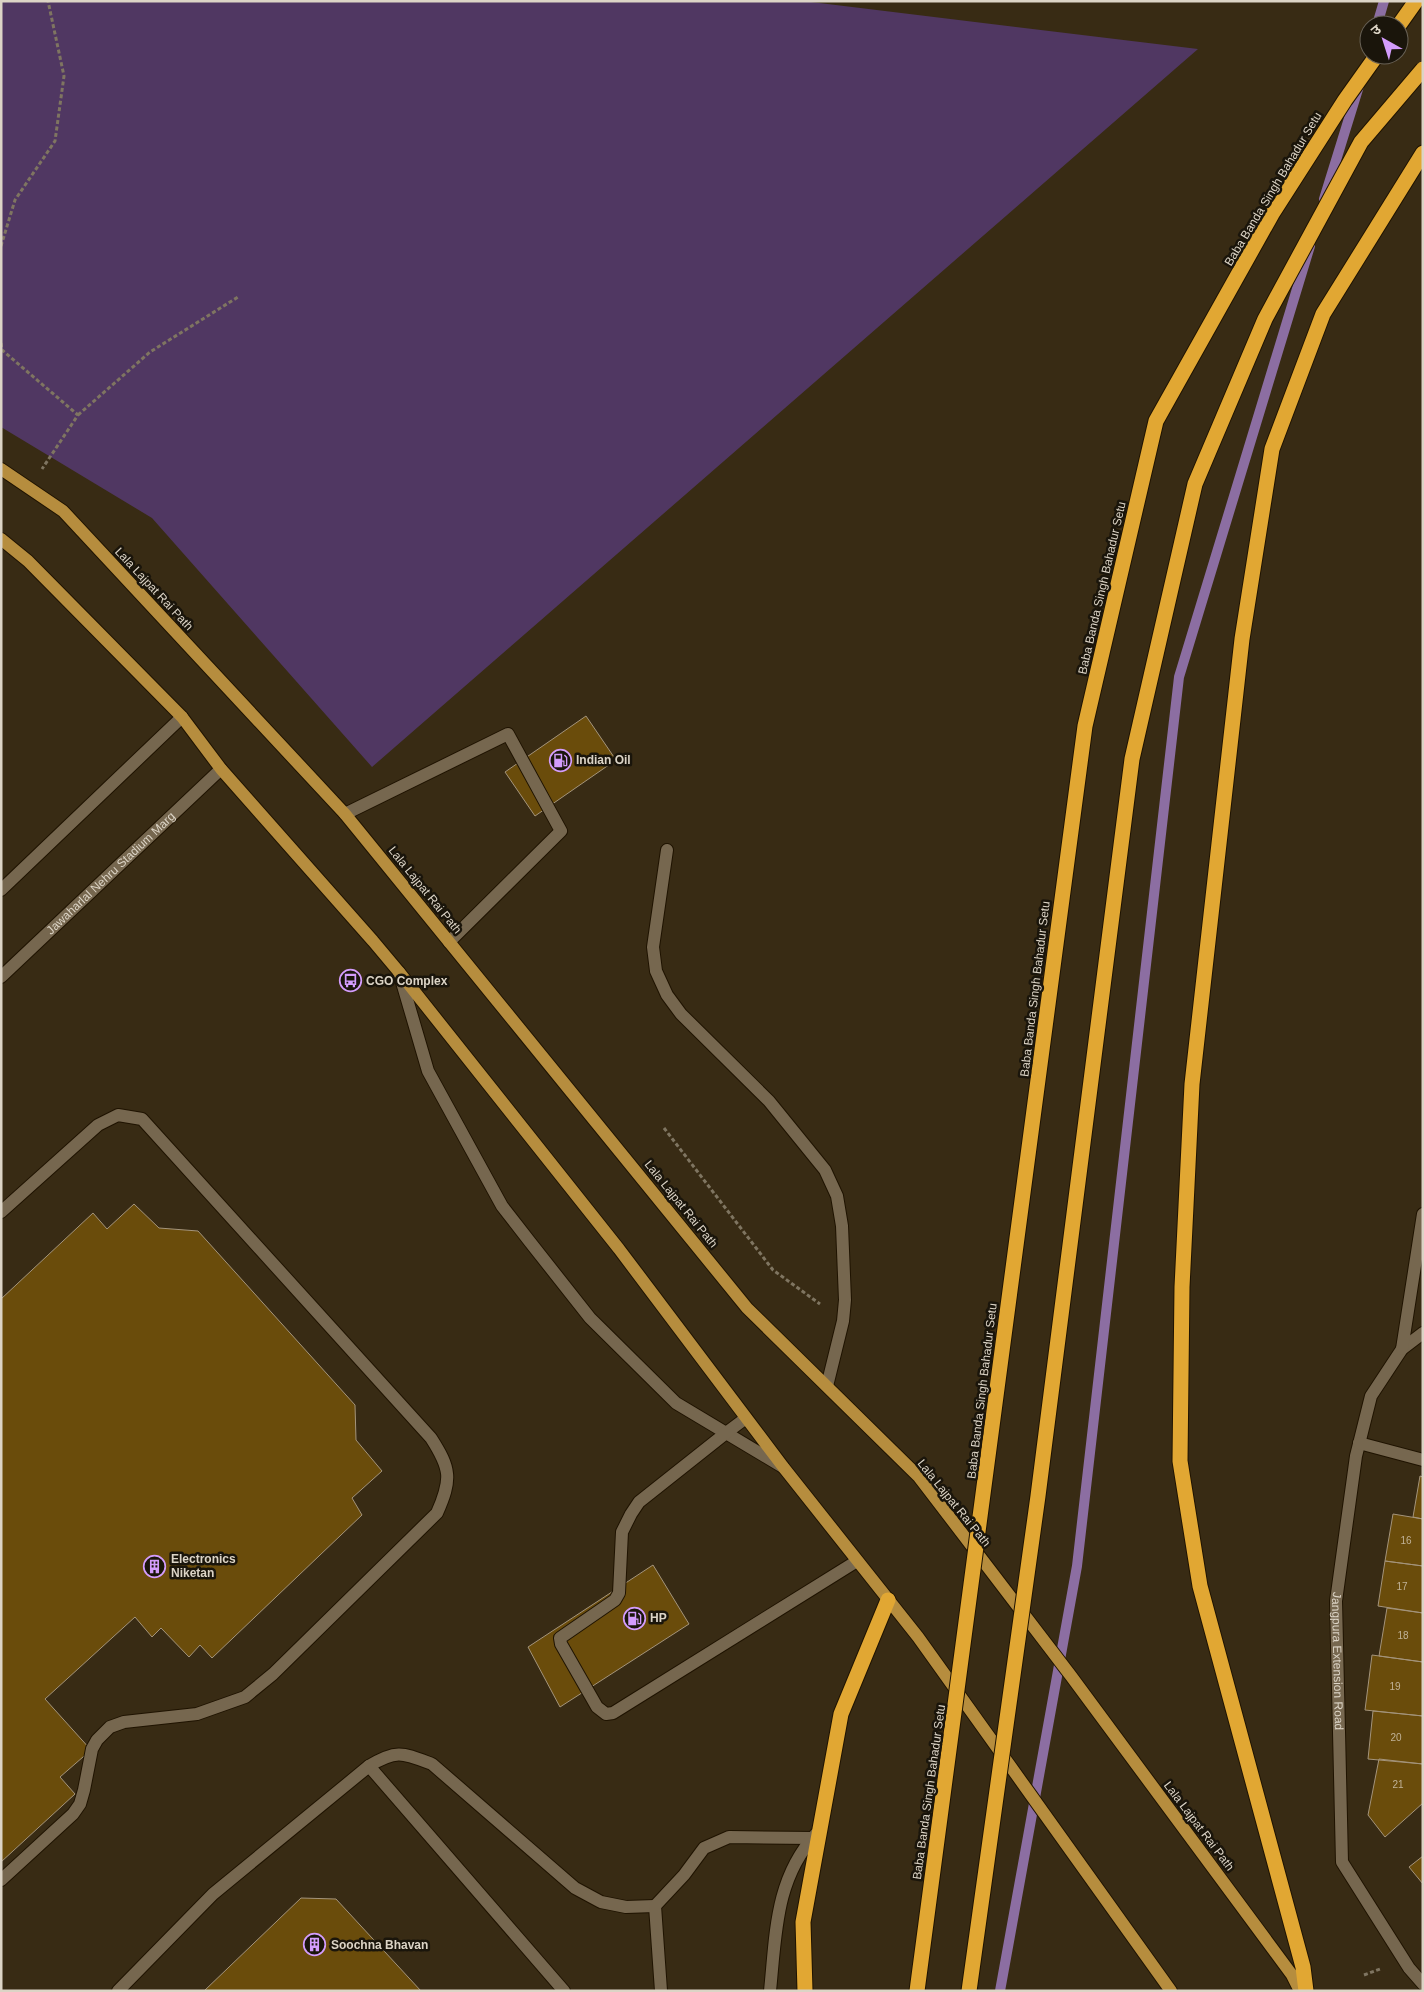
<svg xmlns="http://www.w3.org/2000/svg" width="1424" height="1992" font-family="Helvetica,'Noto Sans Devanagari',sans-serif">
<rect width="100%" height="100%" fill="#382b14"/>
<path fill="#503762" d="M1,1H803L1198,49L372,767L152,518L1,427Z"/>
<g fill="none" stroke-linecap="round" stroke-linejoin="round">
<path stroke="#8c6ea2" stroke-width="10" d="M1377,25L1384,1
M1324,199L1359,86
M1000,1991L1077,1566L1179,677L1310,246"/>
</g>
<path fill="#6a4c0b" stroke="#a4947b" d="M586,716L616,760L535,816L505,772Z
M134,1204L159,1228L198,1231L355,1405L356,1440L382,1471L352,1498L362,1515L212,1658L200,1645L189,1657L161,1628L152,1637L135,1617L45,1699L91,1750L60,1777L75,1794L1,1862V1299L93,1213L107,1229Z
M1420,1476L1423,1477V1519L1413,1517Z
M1393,1514L1423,1519V1566L1385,1561Z
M1385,1561L1423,1566V1613L1378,1606Z
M653,1565L689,1624L560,1707L528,1647Z
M1387,1608L1423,1613V1662L1379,1656Z
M1372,1655L1423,1662V1716L1365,1710Z
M1373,1711L1423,1716V1764L1368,1759Z
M1379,1759L1423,1764V1803L1385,1837L1368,1815Z
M1423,1856V1884L1409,1867Z
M301,1898L336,1899L421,1991H204Z"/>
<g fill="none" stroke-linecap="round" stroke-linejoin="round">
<defs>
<g id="minor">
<path d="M345,814L508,734L561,831L449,942"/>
<path d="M667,850L653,947L656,971L667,995L681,1014L769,1101L825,1170L837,1196L842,1226L845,1300L843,1321L827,1386"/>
<path d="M1,890L182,717"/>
<path d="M399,972L428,1071L502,1206L530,1242L590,1318L676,1403L783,1467"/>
<path id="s1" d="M1,977L221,769"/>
<path d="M1,1212L98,1125L118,1115L142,1119L431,1438C451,1469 452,1479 437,1513L273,1674L245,1697L197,1714L124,1722L110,1727L97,1740L92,1749L84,1790L80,1804L73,1814L1,1880"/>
<path id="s2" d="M1423,1333L1402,1349L1371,1396L1356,1456L1336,1601L1342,1862L1409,1968L1423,1984"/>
<path d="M1402,1349L1423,1214"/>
<path d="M746,1418L726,1433L639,1502L631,1514L622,1532L619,1593L615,1600L560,1638L561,1644L597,1707L606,1714L613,1713L857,1561"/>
<path d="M1359,1443L1423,1460"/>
<path d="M369,1766L564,1991"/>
<path d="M118,1991L213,1894L369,1766C397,1749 403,1753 432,1764L575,1888L601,1902L626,1907L655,1906"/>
<path d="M661,1991L655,1906L684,1875L704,1848L729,1837L813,1838"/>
<path d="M770,1991C776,1933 775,1879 816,1834"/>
</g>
<path id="major" d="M1,469L63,511L345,814L747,1308L919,1477L1071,1676L1292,1975L1300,1991
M1,539L28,561L182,717L221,769L373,941L399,972L619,1249L784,1468L918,1637L1171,1991"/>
<path id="highway" d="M1399,25L1416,1
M805,1991L803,1922L841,1714L888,1600
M1306,1991L1303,1967L1200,1586L1180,1461L1182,1287L1192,1084L1242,639L1272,449L1323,314L1423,153"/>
</defs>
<use href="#minor" stroke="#1f1300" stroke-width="14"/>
<use href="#major" stroke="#1f1300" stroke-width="14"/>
<use href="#highway" stroke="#1f1300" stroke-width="17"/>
<path stroke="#7f7561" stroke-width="3" stroke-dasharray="4 2.5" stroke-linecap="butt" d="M1,246L15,200L55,141L64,76L48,1
M1,343L2,350L78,415L42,469
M78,415L150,352L238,297
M664,1128L773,1270L820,1304
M1364,1975L1380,1969"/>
<use href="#minor" stroke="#76674f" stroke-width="12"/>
<use href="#major" stroke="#b68d3e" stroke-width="12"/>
<use href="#highway" stroke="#e1a733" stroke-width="15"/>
<defs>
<path id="highway-bridge" d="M917,1991L1085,726L1156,421L1272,214L1345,100L1377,55
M969,1991L1038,1496L1132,759L1195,484L1265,319L1361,142L1423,69"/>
</defs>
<use href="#highway-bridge" stroke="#1f1300" stroke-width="17" stroke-linecap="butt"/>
<use href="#highway-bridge" stroke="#e1a733" stroke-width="15"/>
</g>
<defs>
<symbol id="fuel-ring" viewBox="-11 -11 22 22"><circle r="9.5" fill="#1a150b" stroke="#d39cfc" stroke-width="1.5"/><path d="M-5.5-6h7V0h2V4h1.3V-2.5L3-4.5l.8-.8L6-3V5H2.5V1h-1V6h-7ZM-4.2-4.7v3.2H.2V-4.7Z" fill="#d39cfc"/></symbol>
<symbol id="bus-ring" viewBox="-11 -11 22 22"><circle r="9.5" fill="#1a150b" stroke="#d39cfc" stroke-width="1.5"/><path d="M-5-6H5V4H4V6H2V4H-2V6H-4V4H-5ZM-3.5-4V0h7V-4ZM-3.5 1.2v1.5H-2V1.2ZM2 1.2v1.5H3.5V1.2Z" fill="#d39cfc"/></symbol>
<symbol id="building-ring" viewBox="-11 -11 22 22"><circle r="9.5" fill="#1a150b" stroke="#d39cfc" stroke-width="1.5"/><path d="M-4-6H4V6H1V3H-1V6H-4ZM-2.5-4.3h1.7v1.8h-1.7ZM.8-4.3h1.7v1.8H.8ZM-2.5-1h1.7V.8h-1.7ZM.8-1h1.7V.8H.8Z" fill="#d39cfc"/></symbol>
</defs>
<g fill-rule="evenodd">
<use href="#fuel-ring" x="548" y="748" width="25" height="25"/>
<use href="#bus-ring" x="338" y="968" width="25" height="25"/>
<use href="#building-ring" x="142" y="1554" width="25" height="25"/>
<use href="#fuel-ring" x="622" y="1606" width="25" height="25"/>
<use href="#building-ring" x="302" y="1932" width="25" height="25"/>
</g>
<g text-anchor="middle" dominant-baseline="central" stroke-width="5" stroke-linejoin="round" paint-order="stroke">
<g font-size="10" fill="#c0b297">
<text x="1406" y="1540">16</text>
<text x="1402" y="1586">17</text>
<text x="1403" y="1635">18</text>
<text x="1395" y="1686">19</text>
<text x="1396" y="1737">20</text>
<text x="1398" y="1784">21</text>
</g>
<g font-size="12" fill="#dcd4c6" stroke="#1a150b">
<text transform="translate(1273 189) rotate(-59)">Baba Banda Singh Bahadur Setu</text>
<text transform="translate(1102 588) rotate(-77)">Baba Banda Singh Bahadur Setu</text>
<text transform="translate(154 589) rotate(47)">Lala Lajpat Rai Path</text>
<text stroke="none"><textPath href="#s1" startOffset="151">Jawaharlal Nehru Stadium Marg</textPath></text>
<text transform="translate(425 890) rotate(51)">Lala Lajpat Rai Path</text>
<text transform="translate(1035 989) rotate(-83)">Baba Banda Singh Bahadur Setu</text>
<text transform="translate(681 1204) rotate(51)">Lala Lajpat Rai Path</text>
<text transform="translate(982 1391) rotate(-83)">Baba Banda Singh Bahadur Setu</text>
<text transform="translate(954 1503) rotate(51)">Lala Lajpat Rai Path</text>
<text stroke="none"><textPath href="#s2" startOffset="351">Jangpura Extension Road</textPath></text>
<text transform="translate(929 1792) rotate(-82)">Baba Banda Singh Bahadur Setu</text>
<text transform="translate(1199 1826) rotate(53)">Lala Lajpat Rai Path</text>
</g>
<g font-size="12" font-weight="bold" fill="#dcd4c6" stroke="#1a150b" text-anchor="start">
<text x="576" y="760">Indian Oil</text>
<text x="366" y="981">CGO Complex</text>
<text x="171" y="1559">Electronics<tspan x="171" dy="14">Niketan</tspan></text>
<text x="650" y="1618">HP</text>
<text x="331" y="1945">Soochna Bhavan</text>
</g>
</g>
<rect width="1424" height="1992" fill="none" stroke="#dcd4c6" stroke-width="5"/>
<g transform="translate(1384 40) rotate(321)"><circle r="24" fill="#1a150b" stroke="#686156"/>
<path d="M0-4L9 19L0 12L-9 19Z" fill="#d39cfc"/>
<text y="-8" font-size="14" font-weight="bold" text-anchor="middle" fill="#dcd4c6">उ</text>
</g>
</svg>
